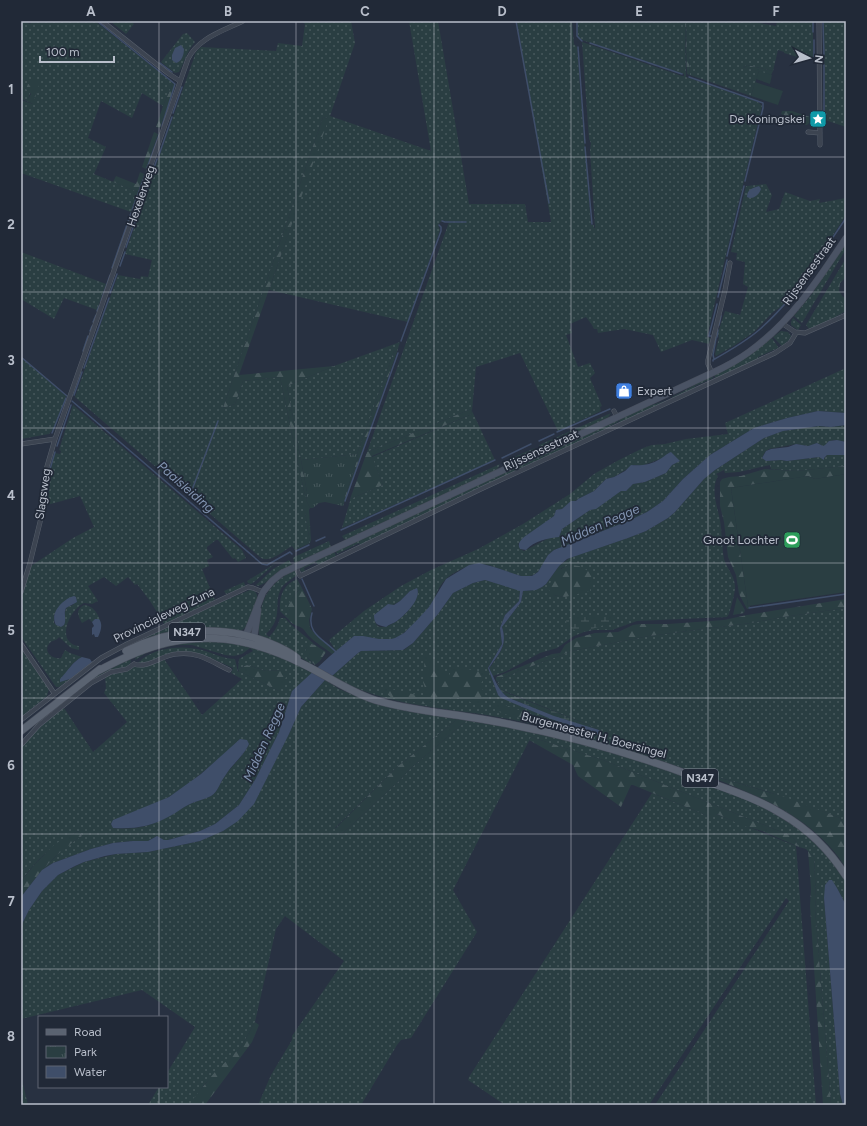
<svg xmlns="http://www.w3.org/2000/svg" width="867" height="1126" font-family="Figtree,sans-serif">
<defs>
<pattern id="grass-dots" width="8" height="8" patternUnits="userSpaceOnUse"><rect width="8" height="8" fill="#2a3e42"/><path d="M2 2h.1M6 6h.1" fill="none" stroke="#47585c" stroke-width="1.8" stroke-linecap="round"/></pattern>
<pattern id="forest-firs" width="22" height="20" patternUnits="userSpaceOnUse"><rect width="22" height="20" fill="#2a3e42"/><path d="M5 1l3.5 6h-7zM16 11l3.5 6h-7z" fill="#47585c"/></pattern>
<pattern id="wetland-marsh" width="20" height="14" patternUnits="userSpaceOnUse"><rect width="20" height="14" fill="#2a3e42"/><path d="M1 5h8M5 5V1M11 12h8M15 12V8" fill="none" stroke="#47585c"/></pattern>
<pattern id="park-tufts" width="24" height="20" patternUnits="userSpaceOnUse"><rect width="24" height="20" fill="#2a3e42"/><path d="M3 7l-1-3M5 7V3M7 7l1-3M15 17l-1-3M17 17v-4M19 17l1-3" fill="none" stroke="#47585c"/></pattern>
</defs>
<rect width="100%" height="100%" fill="#283141"/>
<path fill="url(#grass-dots)" fill-rule="evenodd" d="M21,21H25L30,24L32,21H95L173,83L163,106L142,93L132,118L101,101L88,138L106,147L94,174L138,192L131,212L21,173V100L33,104V86L28,99L24,100L21,99Z
M110,21H130L134,24L126,34Z
M302,21H351L355,43L330,116L431,151L409,21H438L469,204H525L528,222H551L517,21H572L574,44L577,47L591,225H594V228H595L590,150L591,143L589,139L582,42L682,76H684V74L582,40L578,38L577,21H685L686,77L758,102L762,106L724,263L707,337L710,338L709,344L692,340L661,352L653,335L624,329L598,333L597,329H594L592,325L586,317L570,324L572,333L566,335L578,367L590,363L595,373L590,378L602,406L600,407L601,411L558,431L520,353L476,367L472,411L495,460L342,528L350,501V499L383,485L372,457L472,414L471,409L367,452L449,222L442,220L438,225L440,230L408,322L269,290L328,118L323,117L223,408L235,404L243,381L280,377L305,496V512L310,543L295,550L292,546C283,551 271,563 261,558L75,397L118,275L140,279L141,276L148,277L152,260L125,254L196,52L201,47L276,51L278,43L302,46L305,24Z
M686,21H749L776,26L777,21H813V58H801L784,53V52L778,50L773,71L747,65L743,67L759,71L751,96L690,75L689,53L687,52Z
M824,21H846V127L825,120Z
M187,33L195,42C186,52 185,62 179,72L175,73L161,62L183,34Z
M766,184L772,195L766,212L779,209L785,192L810,201L820,199L819,203L846,198V215L820,255L782,306L773,312L754,332L735,345L716,356L715,354L719,338L718,333L725,311L740,315L748,287L743,284L745,262L736,260L737,253L731,252L746,186Z
M846,243V249L802,323L794,316L812,294Z
M21,252L106,284L97,310L64,298L54,319L21,299Z
M846,258V272L836,280V299L844,305H846V311L813,329H809L806,325Z
M793,318L801,325L798,330L791,325V322Z
M781,331L788,332L791,336L789,340L782,346L773,337Z
M772,338L778,347V348L758,357V360L716,379L714,375L749,355Z
M400,342L397,352L394,351L357,454L301,460L287,386L334,366Z
M21,357L66,396L55,427L49,434L21,439Z
M846,368V413L818,411L787,418L754,428L710,455L683,479L663,501L647,512L628,521L554,550C544,556 543,571 533,575C515,582 490,557 468,566C461,569 450,574 445,580C438,587 436,596 431,604C424,615 405,635 393,639C384,642 365,636 354,636L336,651L329,640L364,611L401,586L431,570L478,549L523,524L570,494L594,474L617,461L643,448L652,445L665,444L686,439L728,434L725,423ZM660,459L679,461L672,465L666,473L645,482L633,484L626,491H621L590,510L562,529L559,537H551L524,551L520,549L518,544L520,542L554,516L556,510L562,509L578,499L594,491L606,479L614,477L633,465L641,466ZM416,589L418,590C419,610 372,646 375,615L400,601L410,591Z
M712,376L713,378L695,386L694,389L620,423L619,420L645,407L672,399V397C686,391 698,382 712,376Z
M73,405L242,550L246,558L238,562L235,558L233,559L218,540H216L207,547V549L213,557L207,560L209,566L202,569L215,600L165,625L150,601L137,584L135,585L128,577L116,586L104,577L88,586L98,601L92,604L84,603C69,610 55,643 79,646V650L71,648L59,637C57,641 51,640 49,644C43,652 53,660 61,658L65,650L70,653L82,657C73,661 65,672 63,681L70,679L59,687H56L21,637V600L31,566L73,538L94,527L80,496L47,505L52,464L55,453L60,454L61,451L59,450ZM76,597L73,605L67,607C63,613 66,618 64,625L62,626L57,625L54,623V615Z
M611,413L607,419L544,448L540,447L539,445Z
M617,420L618,422L604,429V431L601,432L600,431L595,433V435L545,458L543,455Z
M846,425V442L835,440L829,441L825,446H823L817,443L808,446L796,444L769,449L765,452L762,458L766,461L781,460L787,461L819,457L824,459L827,455H846V466L795,471L771,469L770,465L739,472L725,473L724,470L716,474L718,476C709,492 720,511 721,528C722,538 722,549 724,559C727,569 735,576 735,587C735,594 731,607 729,614L727,617L637,621L612,630H594L584,632L574,636L557,648L540,653L505,672L493,676L489,669C499,653 508,646 502,627L521,602L523,591L535,590L542,587L546,584L559,566L571,557L628,538L646,531L668,518L675,512L704,479L715,470L764,438L782,431L819,426L831,427ZM572,565L565,597L553,595L561,568Z
M535,448L536,450L533,453L508,465L503,462Z
M542,455L544,458L360,545L359,543L337,554L336,551Z
M500,464L497,470L345,540L342,536Z
M329,541L331,547L295,563L293,559L294,557Z
M334,551L336,556L318,565L316,562L304,568L305,571L303,572L300,571L301,567Z
M289,560L292,565L279,571L265,583L258,586L256,585L273,569Z
M276,563L254,582L251,584L248,583L247,581Z
M293,571H295L297,575C292,579 286,582 282,587C272,604 285,616 266,634L269,637C274,632 278,626 280,618H285C293,628 305,635 315,645L313,644L306,648C305,656 308,659 313,664H311L295,654L261,637L259,634C258,627 260,621 260,615C263,593 274,581 293,571Z
M297,579L302,588C292,594 285,609 289,620L280,611C279,596 283,585 297,579Z
M485,580L520,590L519,601L505,615L500,628L502,644L488,668L498,695L601,731L594,727L504,691L500,688L498,682L501,679L519,671L572,651L649,636L751,623L783,617L846,608V828L840,818L769,792L714,776L713,778L615,746C596,742 578,736 559,731C543,726 526,723 509,719C449,707 386,708 332,676L358,653L361,651L404,650L413,643L438,614L453,593L473,583Z
M244,582L245,585V587L226,594L224,591Z
M250,590C254,590 258,593 257,598C254,608 251,625 241,631L212,629L131,645L219,603Z
M84,605C93,606 97,612 100,620L95,619L92,622L89,619L82,623C78,616 75,610 84,605Z
M214,640L250,646L278,655L312,673L292,691L279,732L255,780L239,805L215,824L200,831L168,840H164L157,836L148,841H133L113,843L91,849L53,863L42,870L65,847L82,836L78,831C52,846 39,857 21,881V746L25,739L64,708L93,752L127,722L104,693L106,688L105,677L113,674L126,672L135,666L144,667L164,659L202,715L242,679L231,673L233,668C213,659 193,647 170,653C159,656 149,664 138,663C153,647 182,645 202,650C213,653 224,659 235,659L238,672L239,671L279,691L281,670L266,671L247,665L238,669L239,659L253,651L250,648L242,654L234,656L225,655L192,645H175L149,651L135,660L136,656L165,644ZM249,744C243,757 232,765 225,776C220,782 218,792 211,796C204,800 195,801 188,805C159,821 148,831 113,828L111,824L169,797L187,785L215,762Z
M21,649L49,689L47,696L21,717Z
M130,659L131,661L129,666L91,682L90,681L106,669Z
M325,680L339,689L367,700L459,718L397,767L335,828L342,834L400,780L410,769L467,720L533,732L602,749L647,763L711,786L760,805L799,829L822,849L846,882V905L837,888L824,898L840,1094L843,1105H831L815,909L816,898L814,857L806,849L799,847L794,839L789,835L603,760L531,737L453,890L477,932L411,1038L401,1040L397,1045L361,1105H258L271,1075L292,1040V1036L344,961L285,916L276,929L255,1022L241,1047L204,1085L191,1105H148L159,1087H167V1073L195,1027L142,990L21,1019V926L29,910L42,891L58,875L84,862L116,854L148,852L200,841L223,831L289,734L301,707Z
M652,793L708,816L716,814L796,846L816,1105H655L789,901L786,898L649,1105H505L468,1080L469,1077Z
M21,1076L28,1105H21Z"/>
<path fill="url(#forest-firs)" d="M685,21H686L687,52L689,53L690,75L687,74V77Z
M747,65L773,71L771,75L743,67Z
M33,79L40,82L33,104L24,100L28,99L31,94L26,89L28,84L33,86Z
M173,83L175,85L160,128L156,127L163,106Z
M782,111H792L819,120V124L809,123L807,125H804V122L781,114Z
M323,117L329,118L239,375L334,366L287,386L307,492L306,500L310,508L309,510L311,540L310,543L305,512V496L280,377L243,381L235,404L223,408Z
M154,132L158,134L146,169L142,167Z
M140,172L144,174L138,192L113,182L116,176L136,184Z
M846,272V277L840,283L839,291L843,297L846,298V305H844L836,299V280Z
M394,351L397,352L346,498L345,496L358,457L357,454Z
M471,409L472,414L372,456L383,485L350,499L367,452Z
M846,466V474L815,479L808,476L731,488L748,606H750L748,609H747L739,594L736,575L728,557L724,522L720,506V482L722,479L729,477L741,476L765,469L795,471Z
M572,565L579,566L592,573L590,591L565,597L553,595L549,590C550,576 559,567 572,565Z
M302,588L312,609L309,620L310,628L315,634L335,652L332,654C325,648 317,644 310,637C307,635 305,630 302,628C297,625 292,625 289,620C283,609 293,594 302,588Z
M737,597L745,610L744,613L733,615Z
M846,599V608L783,617L751,623L649,636L572,651L519,671L501,679L498,682L496,680V677L552,654L560,653L565,645L576,638L595,633L618,632L633,625L640,624H668L724,620L747,615Z
M311,644L315,645L326,652L320,661L315,665L305,655L306,648Z
M425,656L431,658L449,676L453,665L460,668L484,672L482,682L479,685L483,690V701L481,704H474L465,699L454,698L424,704L392,698L383,691L386,688L417,695H424L425,688L423,682Z
M247,665L266,671L281,670L286,673V677L279,691L239,671L238,669Z
M497,702L538,717V719C533,722 503,715 498,711C496,709 496,707 495,705Z
M459,718L467,720L410,769L400,780L342,834L335,829L397,767Z
M531,737L603,760L789,835L794,839L799,847L762,831L744,826L717,814L714,816H708L633,785H631L621,807L578,776L573,765L529,740Z
M714,776L785,797L840,818L846,828V868C816,820 764,798 713,778Z
M78,831L82,836C57,851 38,874 21,897V881L35,864L55,844Z
M808,851L814,857L816,898L815,909L831,1105H823L810,906L811,888Z
M255,1022L259,1025L252,1042L205,1105H191L193,1099L215,1072L241,1047Z"/>
<path fill="url(#wetland-marsh)" d="M612,615L613,622L583,632L576,631L567,626L566,620C579,614 597,616 612,615Z
M496,680L502,690L505,692L594,727L599,730L554,716L509,698L501,692Z"/>
<path fill="url(#park-tufts)" d="M357,454L358,457L345,496L346,498L343,506L325,502L319,503L313,508H310L306,500L307,492L301,460Z"/>
<path fill="#2a3e42" d="M759,71L772,75L770,84L756,79Z
M755,82L783,91L778,105L751,96Z
M846,474V592L748,606L731,488L801,477L808,476L815,479Z"/>
<path fill="#3f4e69" d="M181,45L184,49C184,54 182,62 176,63L172,60V55L175,48Z
M759,186L761,189C759,195 753,200 747,197C747,189 753,188 759,186Z
M818,411L846,413V425L831,427L819,426L783,431L764,438L715,470L704,479L675,512L668,518L646,531L628,538L567,559L559,566L546,584L542,587L536,590L523,591L521,602L502,627C508,646 499,653 489,668C495,679 498,691 509,698L554,716L599,730L601,731L600,735L551,719L501,698L498,695L488,668L502,644L500,628L505,615L519,601L520,591L485,580L473,583L453,593L438,614L413,643L403,650L361,651L358,653L332,676L325,680L301,707L289,734L254,804L238,821L223,831L200,841L148,852L116,854L105,856L84,862L75,866L58,875L42,891L29,910L21,926V897L42,870L53,863L91,849L113,843L133,841H148L157,836L164,840H168L200,831L215,824L239,805L255,780L279,732L292,691L330,656L354,636H363L379,639H391L395,638L404,633L417,620L429,607L446,579L469,565L479,563L494,567L521,576H532L538,572L548,555L554,550L628,521L647,512L663,501L683,479L710,455L754,428L787,418Z
M837,440L846,442V455H827L824,458V460L819,457L787,461L781,460L766,461L762,458L766,451L771,449L788,447L796,444L808,446L817,443L823,446L825,445L829,441Z
M671,452L680,461L672,465L666,473L645,482L633,484L626,491H621L596,509L590,510L562,529L559,537C548,538 534,541 526,550L520,549C517,544 520,541 524,537L554,516L556,510L562,509L571,501H576L578,499L594,491L606,479L614,477L625,471L631,465C640,466 651,465 660,459C664,457 666,454 671,452Z
M417,588C422,599 405,615 397,621C393,624 389,624 386,627C377,625 374,624 374,615L388,604L394,605L400,601L410,591Z
M74,596L76,597L77,602L66,608C63,614 67,619 64,625L61,627L56,625C49,613 63,599 74,596Z
M95,619H99C103,624 101,631 98,637H95L94,634L92,635V628L94,626L92,622Z
M82,657L90,659L92,662L70,679L60,682V679C67,672 73,661 82,657Z
M240,739L247,740L249,744C243,757 232,764 225,776C220,782 218,792 211,796C204,800 195,801 188,805C182,808 176,813 170,816C150,827 135,829 113,828L111,824L113,820L169,797L201,774Z
M829,880H832L837,888L846,905V1105H843L840,1094L824,898L825,885Z"/>
<g fill="none" stroke-linecap="round" stroke-linejoin="round">
<path stroke="#3f4e69" stroke-width="1.5" d="M97,21L175,84L162,126
M516,21L549,203
M577,21V36L582,41
M813,21V32
M823,23L824,55
M814,40V57
M590,43L682,74
M578,47L585,143
M160,63L172,72
M689,77L763,103V108L745,181
M173,113L182,87
M824,118V65
M585,147L592,224
M159,155L172,117
M147,168L159,135
M144,197L157,159
M132,210L145,175
M442,221L445,222H466
M126,247L142,202
M823,252L846,218
M727,256L744,186
M120,266L125,252
M112,268L131,213
M110,293L117,274
M718,297L727,260
M101,301L110,275
M97,311L99,306
M93,322L96,315
M719,325L721,316
M90,331L92,326
M711,336H709L717,304
M717,337L718,330
M401,341L441,231V227L439,225
M83,351L88,336
M21,357L67,396
M714,359L713,355L716,338
M713,361V360C729,351 745,342 759,330C783,309 803,283 820,257
M84,368L109,298
M74,395L82,372
M72,401L262,564L267,565L290,552L292,554
M557,432L610,409
M52,433L66,398
M539,441L554,434
M57,446L71,405
M502,458L531,444
M192,490L218,421
M345,501L398,353
M46,504L50,469L55,452
M341,530L495,460
M316,541L325,537
M296,551L309,545
M302,579L314,606
M749,608L846,594
M312,613C306,634 324,639 336,652"/>
<defs>
<path id="minor" d="M102,21L169,74L180,81
M819,21L820,145
M808,132L820,133
M783,324L795,332L805,333L846,315
M712,373L708,364V360L725,290L730,263
M614,411L617,417
M21,444L55,439
M295,566L300,576L481,489L775,353L790,343L796,333
M21,592L30,563L41,518L46,470L55,439L188,59C198,38 223,31 243,21
M21,644L54,693
M134,664C148,669 162,655 176,654C198,651 210,661 229,670
M21,720L101,658L127,644L248,587L253,588L263,592
M21,745L39,725L91,683L111,672L127,669L134,664"/>
<path id="secondary" d="M251,641L254,638L258,610
M248,643L246,635L263,592L272,581L282,573L712,373C725,367 738,360 749,352C791,322 818,280 846,238"/>
<path id="primary" d="M126,651C170,629 221,624 267,642C277,646 289,651 297,658
M96,672C139,649 174,635 224,639C252,642 281,653 305,665C329,677 350,692 375,700C411,711 450,713 487,720C561,733 633,753 703,780C730,790 758,799 782,814C808,829 830,851 846,876
M21,731L100,669"/>
</defs>
<use href="#minor" stroke="#575f6b" stroke-width="5"/>
<use href="#secondary" stroke="#464d5a" stroke-width="7"/>
<use href="#primary" stroke="#464d5a" stroke-width="8"/>
<use href="#minor" stroke="#3c4451" stroke-width="4"/>
<use href="#secondary" stroke="#4a5364" stroke-width="6"/>
<use href="#primary" stroke="#5a6371" stroke-width="7"/>
</g>
<path fill="none" stroke="#b9bfcb" stroke-width="1" stroke-opacity="0.55" d="M159,21V1017M296,21V1105M434,21V1105M571,21V1105M708,21V1105M21,157H846M21,292H846M21,428H846M21,563H846M21,698H846M21,834H846M21,969H846M159,1087V1105"/>
<defs>
<symbol id="sight-square" viewBox="-11 -11 22 22"><rect x="-9" y="-9" width="18" height="18" rx="4" fill="#0f9aa8" stroke="#212937"/><path d="M0-6L1.8-2.2L6-1.7L2.9 1.2L3.7 5.4L0 3.3L-3.7 5.4L-2.9 1.2L-6-1.7L-1.8-2.2Z" fill="#fff"/></symbol>
<symbol id="shop-square" viewBox="-11 -11 22 22"><rect x="-9" y="-9" width="18" height="18" rx="4" fill="#3f7fe0" stroke="#212937"/><path d="M-5-2.5h2.3a2.7 3.5 0 0 1 5.4 0H5L5.5 6h-11ZM-1.5-2.5h3a1.5 2.3 0 0 0-3 0Z" fill="#fff"/></symbol>
<symbol id="stadium-square" viewBox="-11 -11 22 22"><rect x="-9" y="-9" width="18" height="18" rx="4" fill="#2e9e5b" stroke="#212937"/><path d="M0-5a6.5 5 0 1 0 0 10a6.5 5 0 1 0 0-10ZM-3.5-1.8h7v3.6h-7Z" fill="#fff"/></symbol>
</defs>
<g fill-rule="evenodd">
<use href="#sight-square" x="808" y="109" width="20" height="20"/>
<use href="#shop-square" x="614" y="381" width="20" height="20"/>
<use href="#stadium-square" x="782" y="530" width="20" height="20"/>
</g>
<g text-anchor="middle" dominant-baseline="central" stroke-width="3.5" stroke-linejoin="round" paint-order="stroke">
<g fill="#212937" stroke="#8b929f" stroke-width="1">
<rect x="169" y="623" width="36" height="18" rx="3"/>
<rect x="682" y="769" width="36" height="18" rx="3"/>
</g>
<g font-size="11" font-weight="bold" fill="#b9bfcb">
<text x="187" y="632">N347</text>
<text x="700" y="778">N347</text>
</g>
<g font-size="12" fill="#b9bfcb" stroke="#212937" text-anchor="end">
<text x="805" y="119">De Koningskei</text>
<text x="637" y="391" text-anchor="start">Expert</text>
<text x="779" y="540">Groot Lochter</text>
</g>
<g font-size="12" fill="#b9bfcb" stroke="#212937">
<text transform="translate(141 196) rotate(-71)">Hexelerweg</text>
<text transform="translate(809 271) rotate(-54)">Rijssensestraat</text>
<text transform="translate(541 450) rotate(-25)">Rijssensestraat</text>
<text transform="translate(43 494) rotate(-82)">Slagsweg</text>
<text transform="translate(164 615) rotate(-26)">Provincialeweg Zuna</text>
<text transform="translate(594 735) rotate(15)">Burgemeester H. Boersingel</text>
</g>
<g font-size="13" font-style="italic" fill="#8294b1" stroke="#212937">
<text transform="translate(186 487) rotate(41)">Paalsleiding</text>
<text transform="translate(600 525) rotate(-24)">Midden Regge</text>
<text transform="translate(264 742) rotate(-66)">Midden Regge</text>
</g>
</g>
<rect width="867" height="1126" fill="none" stroke="#212937" stroke-width="44"/>
<rect x="38" y="1016" width="130" height="72" fill="#212937" stroke="#5e6572"/>
<rect x="46" y="1029" width="20" height="6" fill="#5a6371" stroke="#5e6572"/>
<text x="74" y="1036" font-size="12" fill="#b9bfcb">Road</text>
<rect x="46" y="1046" width="20" height="12" fill="url(#park-tufts)" stroke="#5e6572"/>
<text x="74" y="1056" font-size="12" fill="#b9bfcb">Park</text>
<rect x="46" y="1066" width="20" height="12" fill="#3f4e69" stroke="#5e6572"/>
<text x="74" y="1076" font-size="12" fill="#b9bfcb">Water</text>
<g transform="translate(809 58) rotate(96)" stroke="#212937" stroke-width="3" paint-order="stroke">
<path d="M0-3L7 15L0 10L-7 15Z" fill="#b9bfcb"/>
<text y="-6" font-size="11" font-weight="bold" text-anchor="middle" fill="#b9bfcb">N</text>
</g>
<path d="M40 56v6h74v-6" fill="none" stroke="#b9bfcb" stroke-width="2"/>
<text x="46" y="56" font-size="12" fill="#b9bfcb" stroke="#212937" stroke-width="3" paint-order="stroke">100 m</text>
<rect x="22" y="22" width="823" height="1082" fill="none" stroke="#b9bfcb" stroke-width="1.5"/>
<g font-size="13" text-anchor="middle" font-weight="bold" fill="#b9bfcb">
<text x="91" y="16">A</text>
<text x="228" y="16">B</text>
<text x="365" y="16">C</text>
<text x="502" y="16">D</text>
<text x="639" y="16">E</text>
<text x="776" y="16">F</text>
<text x="11" y="94">1</text>
<text x="11" y="229">2</text>
<text x="11" y="365">3</text>
<text x="11" y="500">4</text>
<text x="11" y="635">5</text>
<text x="11" y="770">6</text>
<text x="11" y="906">7</text>
<text x="11" y="1041">8</text>
</g>
</svg>
